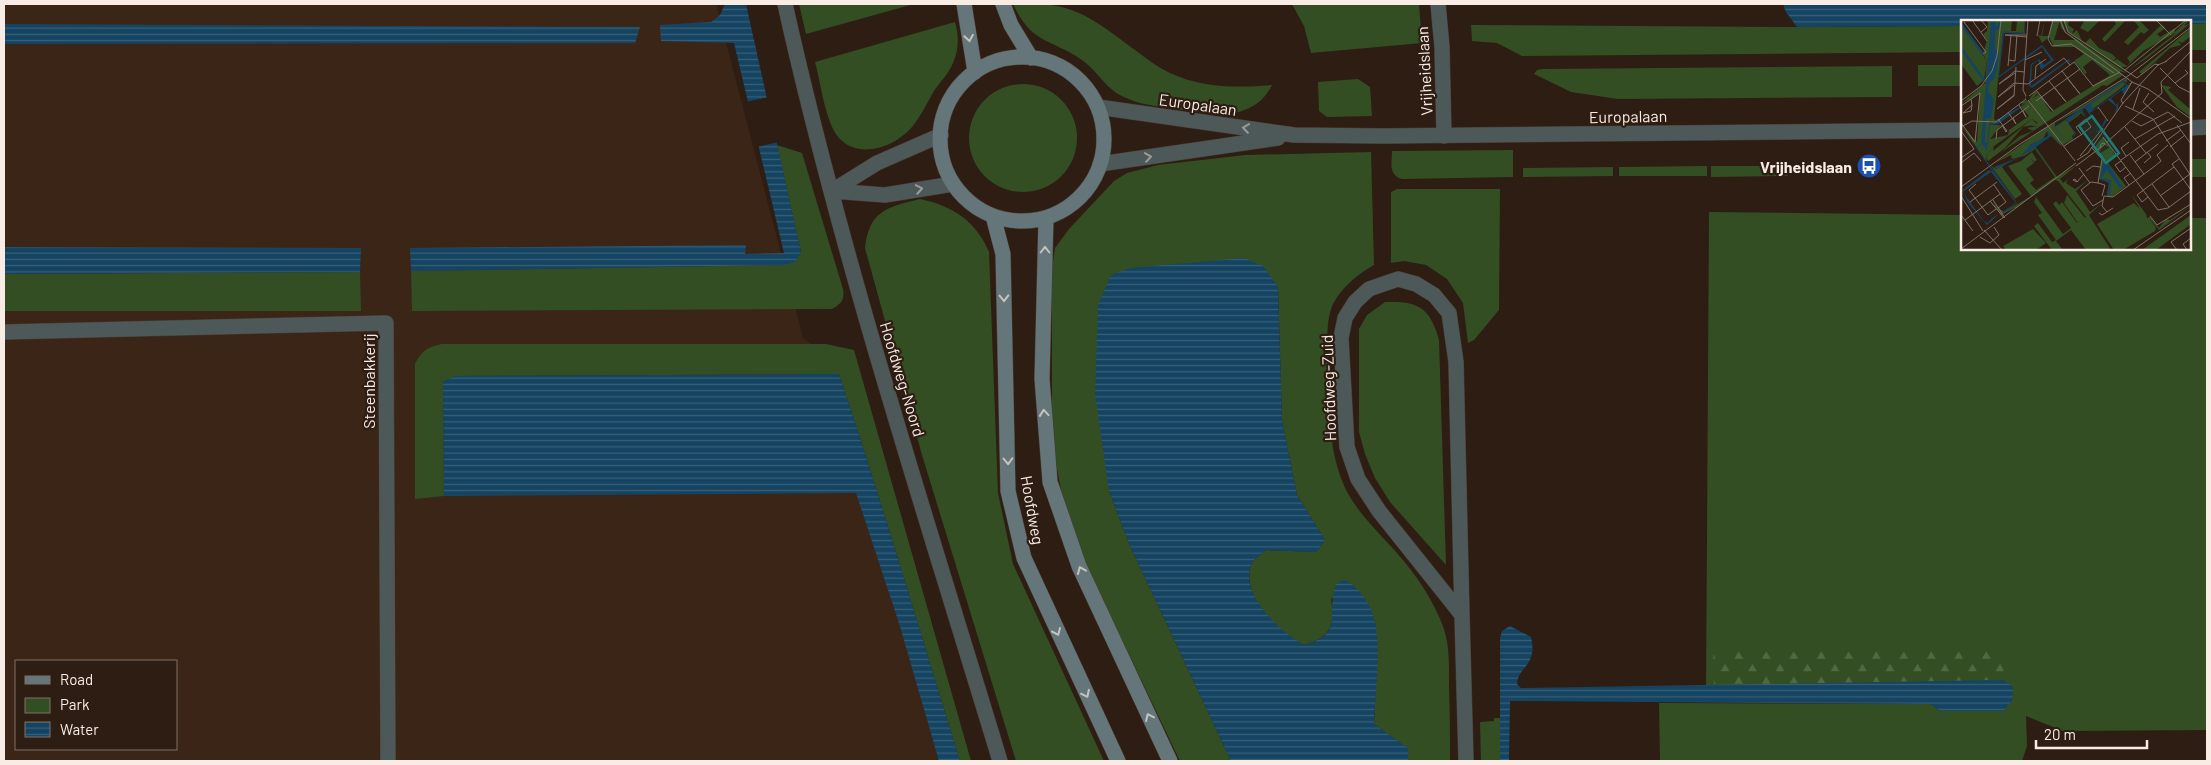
<svg xmlns="http://www.w3.org/2000/svg" width="2211" height="765" font-family="Barlow,sans-serif">
<defs>
<pattern id="forest-firs" width="22" height="20" patternUnits="userSpaceOnUse" patternTransform="scale(1.25)"><rect width="22" height="20" fill="#334e22"/><path d="M5 1l3.5 6h-7zM16 11l3.5 6h-7z" fill="#516842"/></pattern>
<pattern id="water-rules" width="6" height="5" patternUnits="userSpaceOnUse" patternTransform="scale(1.25)"><rect width="6" height="5" fill="#154462"/><path d="M0 2.5h6" fill="none" stroke="#385f78"/></pattern>
</defs>
<rect width="100%" height="100%" fill="#2e1d13"/>
<path fill="#3b2517" fill-rule="evenodd" d="M4,4H716L803,338L820,350L948,761H4ZM16,661H176V749H16Z"/>
<path fill="#334e22" d="M799,4H914L806,34Z
M1013,4C1071,0 1091,17 1135,50C1146,58 1157,67 1170,73C1202,88 1237,88 1272,85C1263,103 1250,110 1230,114C1222,116 1150,106 1140,103C1133,101 1124,97 1118,94C1104,85 1095,69 1082,60C1050,38 1032,45 1013,4Z
M1292,4H1419L1422,43L1311,53L1304,26Z
M955,22C959,36 959,49 953,63C949,73 940,82 934,91C927,103 921,116 912,127C895,147 859,160 839,138C825,122 821,83 815,62Z
M2207,23V50H2190V24Z
M1471,25L1797,27L1962,26V52L1522,56L1497,43L1472,41Z
M2190,63H2207V82H2190Z
M1918,65H1962V86H1918Z
M1892,66V97L1618,99L1571,92L1534,74L1537,70L1542,69Z
M1358,79L1370,87L1372,116L1327,117L1319,111L1318,82Z
M969 138a54 54 0 1 1 108 0a54 54 0 1 1-108 0Z
M777,145L802,153L843,289C845,300 841,304 832,309L412,311L411,271L786,265L801,252Z
M1513,150V177L1402,179C1388,175 1392,163 1392,151Z
M1371,152L1374,265C1358,274 1342,287 1333,304C1325,322 1328,344 1328,363C1329,408 1327,457 1350,497C1362,517 1380,534 1396,552C1416,574 1434,601 1444,629C1450,648 1449,669 1449,689C1450,713 1450,737 1450,761H1408L1407,748L1374,724L1377,664L1375,621L1331,598C1335,626 1331,637 1304,645C1297,641 1290,638 1284,633C1266,619 1241,587 1252,563C1254,558 1262,554 1266,550L1316,552L1325,540L1297,495L1282,421L1278,287L1109,491L1130,546L1231,761H1180L1086,565L1063,501L1052,441V268L1055,248L1069,229L1114,181L1127,173L1158,165L1245,155Z
M2190,159H2207V177H2190Z
M1707,166V176H1619V167Z
M1711,166H1788V176L1711,177Z
M1613,167V176L1523,177V168Z
M1397,189H1500L1499,310L1474,340L1468,343L1463,303L1447,279L1426,265L1404,261L1391,263V192Z
M920,199C953,206 976,221 989,252L998,493L1013,564L1104,761H1016L922,455L865,248C869,211 887,207 920,199Z
M1709,212L1962,215V249H2190V218H2207V730L2063,731L2026,716L2027,746L2022,761H1660L1659,703L1931,704L1940,711H2002L2005,708L1980,697L1706,695Z
M360,272L361,311H4V274Z
M1385,302C1418,301 1430,307 1439,340L1446,565L1390,502L1375,478L1365,454L1359,432V329L1367,315Z
M442,344H826L854,350L971,761H960C920,632 882,502 839,374L455,376L443,382L444,496L415,499V364C422,350 428,347 442,344Z
M1494,718H1500V761H1481L1480,722L1494,721Z"/>
<path fill="url(#forest-firs)" d="M2002,648L2004,680L1714,685L1713,652Z"/>
<path fill="url(#water-rules)" d="M725,4H746L801,252L796,261L786,265L411,271L410,248L746,245L745,254L784,253L734,43L661,41L660,25L711,22L720,15Z
M1783,4H2207V23L2190,24V21H1962V26L1797,27L1786,12Z
M4,24L640,27L635,43L4,44Z
M4,247L361,248L360,272L4,274Z
M1244,258L1263,266L1278,287L1282,421L1297,495L1325,540L1316,552L1266,550C1262,554 1254,558 1252,563C1238,594 1280,631 1304,645C1346,633 1325,615 1336,584L1344,580C1359,585 1372,607 1375,622C1381,652 1375,693 1374,724L1408,748V761H1231L1130,546L1109,491L1095,394L1098,305L1111,275L1130,268Z
M839,374C882,502 920,632 960,761H939L899,623L856,493L444,496L443,382L455,376Z
M1510,626L1531,637C1538,666 1518,666 1517,684L1521,688L2004,680L2013,687L2012,701L2003,711H1940L1931,704L1510,701L1509,761H1500V638L1502,631Z"/>
<path fill="#2e1d13" d="M769,97L779,142L757,147L746,102Z"/>
<g fill="none" stroke-linecap="round" stroke-linejoin="round">
<defs>
<path id="minor" d="M785,4C842,260 924,510 1000,761
M1438,4L1442,47L1444,136
M832,191L877,163L941,135
M832,191L885,195L953,184
M1398,279L1416,284L1434,295L1449,313L1456,362L1462,615L1379,511L1358,479L1347,447L1341,338L1345,318L1355,302L1369,289Z
M4,332L386,323L388,761
M1462,615L1466,761"/>
<path id="tertiary" d="M1098,107L1294,135L1383,136L1962,130
M2190,128L2207,127
M1100,164L1278,138"/>
<path id="secondary" d="M964,4L975,72
M1003,4L1011,25L1031,58
M940 139a82 82 0 1 1 164 0a82 82 0 1 1-164 0Z
M993,216L1003,254L1008,491L1024,558L1118,761
M1046,218L1042,379L1050,482L1079,566L1170,761"/>
</defs>
<use href="#minor" stroke="#4a3a30" stroke-width="16"/>
<use href="#tertiary" stroke="#4a3a30" stroke-width="16"/>
<use href="#secondary" stroke="#4a3a30" stroke-width="16"/>
<use href="#minor" stroke="#4d5859" stroke-width="15"/>
<use href="#tertiary" stroke="#4d5859" stroke-width="15"/>
<use href="#secondary" stroke="#647679" stroke-width="15"/>
</g>
<defs><path id="oneway-chevron" d="M-2-3.5L2.5 0L-2 3.5" fill="none" stroke-width="1.6" stroke-linecap="round" stroke-linejoin="round" transform="scale(1.25)"/></defs>
<g stroke="#c4c3bf">
<use href="#oneway-chevron" transform="translate(969 38) rotate(81)"/>
<use href="#oneway-chevron" transform="translate(1045 250) rotate(-90)"/>
<use href="#oneway-chevron" transform="translate(1004 298) rotate(89)"/>
<use href="#oneway-chevron" transform="translate(1044 413) rotate(-95)"/>
<use href="#oneway-chevron" transform="translate(1008 461) rotate(89)"/>
<use href="#oneway-chevron" transform="translate(1081 570) rotate(-113)"/>
<use href="#oneway-chevron" transform="translate(1057 632) rotate(66)"/>
<use href="#oneway-chevron" transform="translate(1086 694) rotate(64)"/>
<use href="#oneway-chevron" transform="translate(1149 717) rotate(-115)"/>
</g>
<g stroke="#9a9b98">
<use href="#oneway-chevron" transform="translate(1246 128) rotate(-172)"/>
<use href="#oneway-chevron" transform="translate(1148 157) rotate(-8)"/>
<use href="#oneway-chevron" transform="translate(919 189) rotate(-10)"/>
</g>
<defs>
<symbol id="bus-disc" viewBox="-11 -11 22 22"><circle r="9.5" fill="#1a4fb4" stroke="#2e1d13"/><path d="M-5-6H5V4H4V6H2V4H-2V6H-4V4H-5ZM-3.5-4V0h7V-4ZM-3.5 1.2v1.5H-2V1.2ZM2 1.2v1.5H3.5V1.2Z" fill="#fff"/></symbol>
</defs>
<g fill-rule="evenodd">
<use href="#bus-disc" x="1855" y="152" width="28" height="28"/>
</g>
<g text-anchor="middle" dominant-baseline="central" stroke-width="4.5" stroke-linejoin="round" paint-order="stroke">
<g font-size="16" fill="#f8ece5" stroke="#2e1d13">
<text transform="translate(1424 71) rotate(-93)">Vrijheidslaan</text>
<text transform="translate(1198 104) rotate(8)">Europalaan</text>
<text transform="translate(1628 116) rotate(-1)">Europalaan</text>
<text transform="translate(903 379) rotate(73)">Hoofdweg-Noord</text>
<text transform="translate(368 381) rotate(-90)">Steenbakkerij</text>
<text transform="translate(1328 388) rotate(-92)">Hoofdweg-Zuid</text>
<text transform="translate(1033 510) rotate(80)">Hoofdweg</text>
</g>
<g font-size="16" font-weight="bold" fill="#f8ece5" stroke="#2e1d13" text-anchor="end">
<text x="1852" y="166">Vrijheidslaan</text>
</g>
</g>
<g transform="translate(1961 20)">
<rect width="230" height="230" fill="#2e1d13"/>
<path d="M27,0H51L50,11H55L56,0H64L63,13L42,12L33,99L38,102L31,104L30,100L28,105H40L29,119L47,115L48,110L68,96L60,87L66,82L60,86L62,83H58L65,81L64,78V76L65,75V80L71,83L68,80L74,71L77,73L71,79L78,74L90,92L149,55L131,40L122,47L126,53L124,54L113,41L123,34L114,27H93L88,17L81,23L77,15L80,16L84,0L81,16H88L91,0H101L105,12L165,53L158,51L162,55L146,66L142,65L39,133L59,116L72,111L66,108L77,106H70L77,103L71,99L33,126L25,136L26,142L1,107L16,122L19,73L0,84L24,63L26,41L22,34L26,20L22,14L26,11ZM99,1L100,8L114,20H93ZM102,0H108L107,5L113,9L111,14L116,10L121,21L124,23L129,18L138,28L151,34L155,38L151,42L156,39L166,46L169,42L166,38L200,5L198,4L195,0L205,8L196,14L199,17L214,8V12L225,1L228,0L223,6L230,3L186,38L167,51L216,12L182,31L165,47H159L166,52H165L106,11ZM124,0H139L127,12L119,8ZM153,0H165L144,22L141,19L155,4ZM172,0H178L188,10L183,14L180,12L167,25L163,22L178,7ZM200,65L210,67L207,70L230,90V97L216,87ZM120,91L125,98L120,93L117,96L107,103L114,113L111,116L112,119L102,125L98,120L101,127L86,111L82,119L69,125L67,132L74,127L96,157L116,145L99,159L102,163L107,159L105,163L114,169L127,160L115,171L129,192L141,183L128,195L150,230H125L110,210L95,221L102,230H91L73,206L77,203L91,222L95,220L77,195L81,193L73,182L75,177L102,214L110,208L92,184L95,181L98,185L101,182L116,203L125,197L97,161L94,160L45,195L55,187L40,195L30,182L43,192L70,176L47,146L60,141L71,132L76,140L73,142L69,137L73,143L65,149L73,160L69,163L75,170L94,157L96,160L74,129L63,136L51,139L50,135L34,143L84,108L94,103V107L104,100L107,102ZM142,117L147,123L155,137L147,143L165,166L151,177L146,176L148,161L138,159L141,140L146,143L138,134L149,127L143,125L137,133L133,128ZM51,139L41,147L61,174L54,179L30,146L35,149ZM170,174L185,194L186,198L189,197L198,208L205,199L209,200L230,186L198,210L188,198L195,208L194,211L162,230H153L136,204L173,183L179,189Z" fill="#334e22" fill-rule="evenodd"/>
<path d="M230,8V16L221,23L217,21L220,25L209,28L181,54L178,52ZM166,58V63H171L164,73L162,69L169,64L163,61V66L132,89L128,85L94,103ZM71,99L76,104L62,107L44,128L27,141L25,136L33,126L32,131Z" fill="#334e22"/>
<path d="M106,175L124,198L117,203L103,183Z" fill="#334e22"/>
<path d="M230,195V204L195,230H181ZM72,209L85,223L75,230H45L42,226Z" fill="#334e22"/>
<path d="M1,6L26,41L23,60L16,66L0,44Z" fill="#334e22"/>
<path d="M34,0L35,7L40,0V7L34,12V28L38,34L34,58L29,62L27,71L33,80L30,98L25,99L24,123H26L28,104L66,83L37,104L29,105L26,131L21,124L16,128L56,183L44,192H41L55,183L30,152L14,163L3,171L4,175L23,201L27,203L31,198L38,194L26,205L7,183L4,176L2,170L28,150L32,152L0,106L15,127L20,124L30,1ZM64,0V14L43,13L38,56L81,25L93,40L80,50L77,40L71,45L70,66L108,39L110,43L107,41L71,68L68,66L70,44L78,39L83,45L90,40L81,27L37,58V56L42,11L63,13ZM162,61L169,67L163,75L161,70L150,78L155,85L157,83V89L153,93L156,87L147,80L137,87L138,90L136,88L129,93L140,108L144,99L146,101L137,113L132,106L136,112L139,109L124,88L121,90L126,98L120,91L107,102L115,114L112,117L114,113L105,100L94,107L105,123L93,107ZM162,63L165,66L132,90L130,84ZM86,111L100,126L90,116L75,127L95,155L74,127L59,137L35,149L33,147L59,137L69,125L87,116ZM142,143L148,145L162,167L159,168L146,150L140,158L150,160L149,175H146L148,163L141,160L139,157Z" fill="#154462" fill-rule="evenodd"/>
<path fill="none" stroke="#154462" stroke-width="2.5" d="M0,4L22,34M0,28L23,60"/>
<path fill="none" stroke="#7f7067" stroke-width="1" d="M11,0L26,21M92,0L87,19L91,26L110,24L153,53M99,0L104,12L171,62M103,0L107,12L176,58L194,44L198,45M195,0L210,15M3,2L25,32L22,34M20,12L26,7L20,0M76,16L79,0M66,17L44,15H66M48,40L54,41L56,15M64,40L81,32M204,42L230,21M47,46L50,15M199,48L218,67L230,73M164,50L225,0M101,51L119,74L106,58M54,53L38,64L54,51L64,52M74,58L75,46L85,39M88,61L105,82L93,67M171,62L187,69L230,99M214,63L227,53L224,50M53,65L37,77L53,63L67,64L103,38L109,45M75,70L92,91L80,77M188,73L182,82L193,92M53,75L36,89L53,76L55,47M65,76L62,70L67,0M68,76L113,42L132,66L159,52M10,79L11,85L2,93L10,91L11,85M67,80L114,141M0,81L20,66L31,51L36,36L40,0M75,81L119,49M162,84L160,80L171,62M58,85L65,97L62,91M0,86L19,73L14,122M164,86L192,99M137,87L147,101M172,89L179,68M47,92L55,104L52,98M37,99L46,111L45,112L41,105M192,99L230,156M171,101L180,106L207,92L221,103M0,103L14,122M216,105L230,124M0,107L11,101L35,102L65,79M164,107L185,133M0,111L11,126M142,117L197,190M35,119L36,110L68,86M174,119L214,96M205,121L220,110M146,122L201,73L200,62L230,31M143,123L144,124L139,128L140,124ZM103,126L109,122L120,115L130,107L125,99L115,107L120,114M130,127L141,139L137,163L144,165L141,176M209,127L224,115M169,135L183,154M119,136L142,108M165,136L160,128L168,122M0,138L13,129L11,126M218,139L211,144L230,170M116,140L127,133L162,83L197,45L206,41M160,140L197,114L230,102M160,141L154,145L159,152L165,147M174,142L197,124M0,143L13,133L20,141M183,143L190,137L186,132M115,146L139,128M118,148L129,163M125,151L132,146L139,147M116,162L112,160L114,159L116,162L123,154M137,163L130,162L120,170L132,186L142,180M15,164L8,170L27,195L35,189M191,164L208,187M33,165L45,182L37,188M168,165L163,158L170,153M0,167L59,124L167,56L230,7M0,176L22,211M199,176L229,154M187,177L181,182L176,175L213,147M32,180L44,198M29,181L43,198M9,182L36,162M197,190L207,188L230,171M146,192L141,186L143,176L152,177L194,146L200,141L196,135L207,125M138,193L141,195L152,188M0,195L12,211M189,196L196,205L230,184M4,200L39,174M23,210L41,230M19,217L29,223L38,215L33,207M0,229L115,143M172,230L230,190M216,230L210,222L230,208M226,230L222,224L230,218"/>
<path fill="#1b7c74" fill-opacity="0.15" stroke="#1b7c74" stroke-width="2.5" d="M131,96L158,133L145,143L118,106Z"/>
<rect width="230" height="230" fill="none" stroke="#f8ece5" stroke-width="2.5"/>
</g>
<rect width="2211" height="765" fill="none" stroke="#f8ece5" stroke-width="10"/>
<rect x="15" y="660" width="162" height="90" fill="#2e1d13" stroke="#7f7067"/>
<rect x="25" y="676" width="25" height="8" fill="#647679" stroke="#7f7067"/>
<text x="60" y="685" font-size="15" fill="#f8ece5">Road</text>
<rect x="25" y="698" width="25" height="15" fill="#334e22" stroke="#7f7067"/>
<text x="60" y="710" font-size="15" fill="#f8ece5">Park</text>
<rect x="25" y="722" width="25" height="15" fill="url(#water-rules)" stroke="#7f7067"/>
<text x="60" y="735" font-size="15" fill="#f8ece5">Water</text>
<path d="M2036 740v8h111v-8" fill="none" stroke="#f8ece5" stroke-width="2.5"/>
<text x="2044" y="740" font-size="15" fill="#f8ece5" stroke="#2e1d13" stroke-width="4" paint-order="stroke">20 m</text>
</svg>
